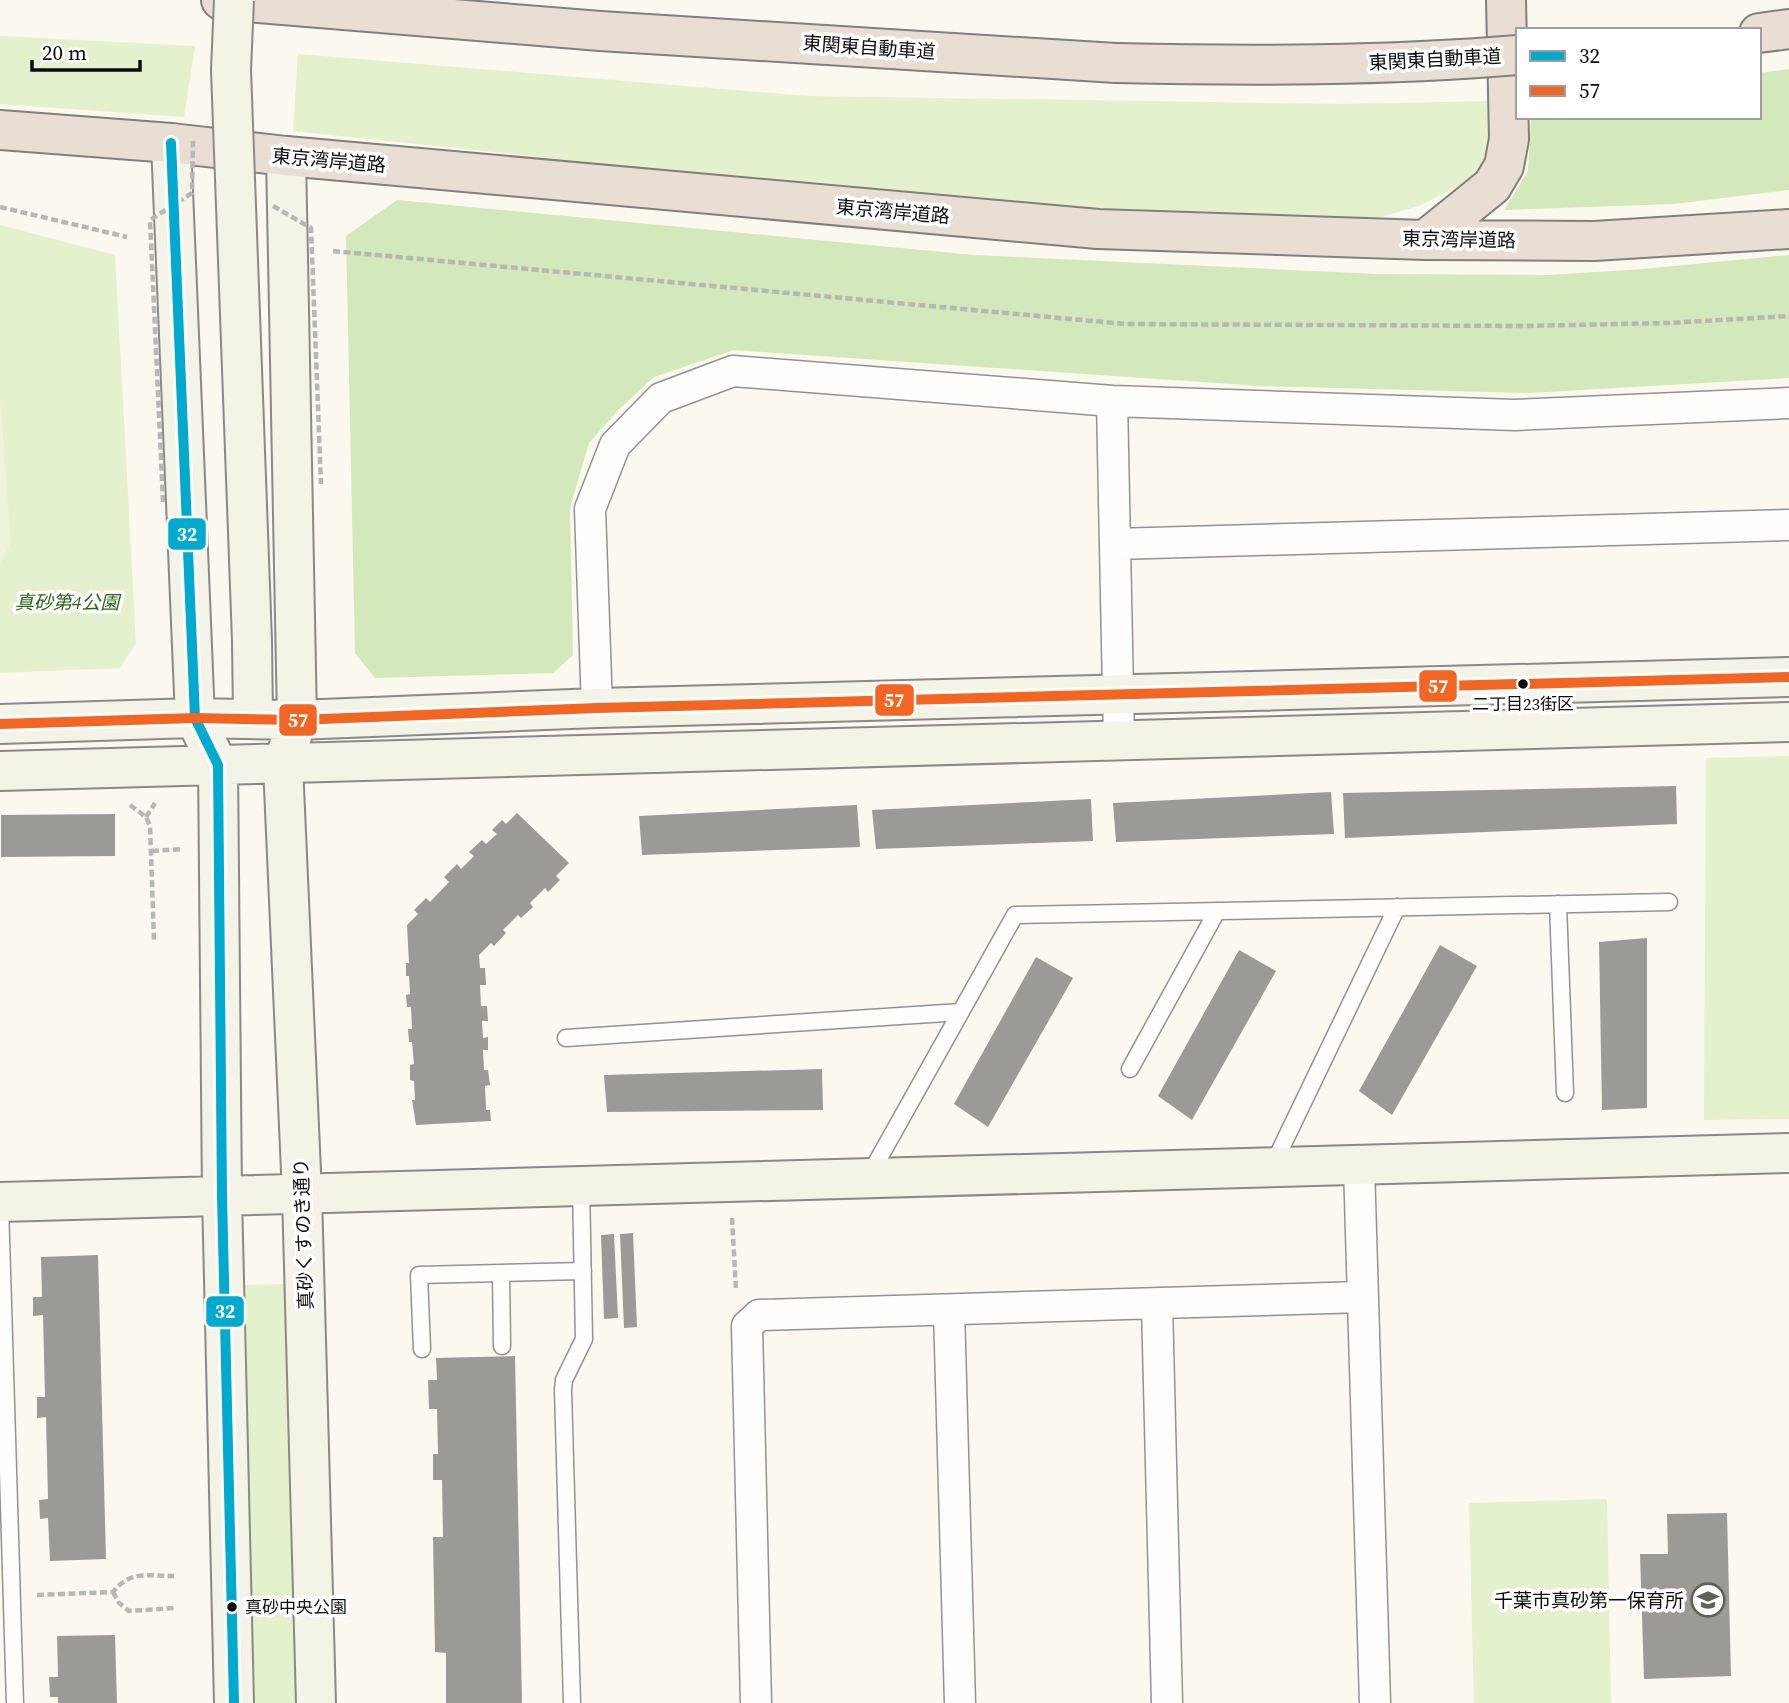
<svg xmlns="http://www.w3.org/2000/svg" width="1789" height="1703" font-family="'Source Serif 4','Noto Sans JP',serif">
<rect width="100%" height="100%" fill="#faf8ef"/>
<path fill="#e3f1cd" d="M0,36L195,46L184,117L0,104Z
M298,54L807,96L1343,104L1493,101L1491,153L1466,182L1419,206L1366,221L1085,207L815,186L293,131Z
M0,225L115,255L136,643L120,668L0,673Z
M1789,756V1119L1704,1120L1706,758Z
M286,1284L296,1703H254L243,1285Z
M1607,1499L1611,1703H1474L1469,1503Z"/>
<path fill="#d3e9bb" d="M1789,69V190L1674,204L1504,210L1528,171L1531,117H1759V73Z
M397,200L974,255L1376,274L1548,275L1643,269L1789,255V378L1530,393L1260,386L734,350L654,377L618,410L589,443L570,508L573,655L553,673L375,678L355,653L346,236Z"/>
<path fill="#edf4d8" d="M0,395L11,543L0,564Z"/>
<path fill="#9c9a95" d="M1676,786L1677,824L1345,838L1343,793Z
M1331,792L1334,834L1116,842L1113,803Z
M1091,799L1093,841L876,849L872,810Z
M857,805L860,847L642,855L639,816Z
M517,813L569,863L556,876L560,880L548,892L545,888L530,903L533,907L521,918L518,915L503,930L506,933L494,946L491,943L479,955L480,968H485L486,985H480L481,1006H487L488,1021H482L483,1038L488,1037V1050H483L484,1070H488L490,1085L485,1086L486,1110H490L491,1121L416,1125L412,1100H415L414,1081L410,1080V1065L414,1064L412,1042H409L408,1029H412L411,1007H407L406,995L410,994L409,976H406V963H409L407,925L418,914L414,910L426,898L430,902L449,882L444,877L457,864L461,869L474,856L469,852L482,840L486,844L497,834L492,830L502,820L506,824Z
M115,814V856L1,857V815Z
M1647,938V1108L1602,1110L1599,942Z
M1440,945L1477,966L1392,1115L1359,1091Z
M1239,950L1276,971L1192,1120L1158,1096Z
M1036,957L1073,978L988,1127L954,1104Z
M822,1069L823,1110L607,1112L604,1075Z
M633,1233L637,1327L624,1328L620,1234Z
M614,1234L618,1318L604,1319L601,1235Z
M98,1255L106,1559L50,1561L48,1518L40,1519L39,1500L48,1499L46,1417L37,1418V1397H45L43,1315L33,1316V1297H42L41,1257Z
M515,1356L522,1703H446V1653L435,1652L433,1537H443L442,1480H433V1454H438L437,1409H429L428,1380H437L436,1358Z
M1727,1513L1731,1676L1644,1679L1640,1554H1668L1667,1514Z
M115,1635L117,1703H58V1697H50L49,1677H58L57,1636Z"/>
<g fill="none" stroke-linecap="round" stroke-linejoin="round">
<defs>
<path id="lane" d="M1558,904L1565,1093
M566,1038L961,1012
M1130,1069L1217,911
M1272,1167L1397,907
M869,1176L1015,915L1669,902
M0,1205L15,1703
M501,1273L502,1346
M422,1349L419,1275L583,1271
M572,1703L563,1390L564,1380L584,1339L581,1186"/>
<path id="street" d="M1112,401L1119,740
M1115,544L1789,525
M597,708L590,509L615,445L661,398L733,371L1112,401L1515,415L1789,403
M1359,1165L1375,1703
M1157,1304L1167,1703
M949,1310L960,1703
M756,1703L747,1326L759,1315L1363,1297"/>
<path id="secondary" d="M171,143L195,718L218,765L222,1195L234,1703
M286,156L297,720L283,765L302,1194L316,1703
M252,641L253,718
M0,724L195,718L297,720L597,708L1789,677
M0,771L1789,722
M0,1202L1789,1153"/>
<path id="highway" d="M221,0L600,31L1116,63
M1759,33L1789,29
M0,130L171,143L286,156L1098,229L1425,240L1594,241L1789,229
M1425,240L1492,186L1504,166L1509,139L1506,0"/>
</defs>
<use href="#lane" stroke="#93928e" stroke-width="19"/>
<use href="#street" stroke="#93928e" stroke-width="33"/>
<use href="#secondary" stroke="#8a8985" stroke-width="42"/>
<use href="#highway" stroke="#80807c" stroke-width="42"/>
<path stroke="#b7b7b5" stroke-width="4.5" stroke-dasharray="7 3.5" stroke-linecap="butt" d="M0,207L127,237
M333,251L1125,324L1523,326L1668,323L1789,316
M130,805L146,817L150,826L154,940
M146,817L155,803
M152,851L183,849
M732,1218L736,1290
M113,1592L119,1603L129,1611L175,1608
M37,1595L113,1592C130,1570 148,1576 174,1576"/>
<use href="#lane" stroke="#fefefd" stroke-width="16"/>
<use href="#street" stroke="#fefefd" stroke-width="30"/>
<use href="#secondary" stroke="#f4f3e8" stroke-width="38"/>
<use href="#highway" stroke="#e9ded3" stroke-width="38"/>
<defs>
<path id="secondary-bridge" d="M234,0L231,70L252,641"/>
<path id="highway-bridge" d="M1116,63C1250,66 1384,66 1518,55"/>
</defs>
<use href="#secondary-bridge" stroke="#8a8985" stroke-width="42" stroke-linecap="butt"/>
<use href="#highway-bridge" stroke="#80807c" stroke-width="42" stroke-linecap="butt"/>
<path stroke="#b7b7b5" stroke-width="4.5" stroke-dasharray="7 3.5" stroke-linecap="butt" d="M273,206L311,228L321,484
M163,502L150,220L192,193L193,141"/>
<use href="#secondary-bridge" stroke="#f4f3e8" stroke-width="38"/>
<use href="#highway-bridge" stroke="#e9ded3" stroke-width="38"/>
<defs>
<path id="bus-1" d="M171,143L195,718L218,765L222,1195L234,1703"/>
<path id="bus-2" d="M0,724L195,718L297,720L597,708L1789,677"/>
</defs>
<use href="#bus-1" stroke="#fff" stroke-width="16"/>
<use href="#bus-2" stroke="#fff" stroke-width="16"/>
<use href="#bus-1" stroke="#00a9ce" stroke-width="10"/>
<use href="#bus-2" stroke="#f26522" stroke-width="10"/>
</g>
<defs>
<symbol id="school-ring" viewBox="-11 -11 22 22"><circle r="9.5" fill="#fff" stroke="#5f5f5b" stroke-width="1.5"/><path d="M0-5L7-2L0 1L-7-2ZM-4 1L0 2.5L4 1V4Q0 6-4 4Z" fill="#5f5f5b"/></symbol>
</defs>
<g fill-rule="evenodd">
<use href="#school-ring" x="1689" y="1581" width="38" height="38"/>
</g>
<g fill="#0c0c0c" stroke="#fff" stroke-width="2.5">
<circle cx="1523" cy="684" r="6"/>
<circle cx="232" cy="1607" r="6"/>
</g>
<g text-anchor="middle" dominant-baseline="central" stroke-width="7" stroke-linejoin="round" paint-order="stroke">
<g font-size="17" fill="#0c0c0c" stroke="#fff">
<text x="1523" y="704">二丁目23街区</text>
<text x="245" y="1607" text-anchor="start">真砂中央公園</text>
</g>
<g font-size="19" fill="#0c0c0c" stroke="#fff">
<text transform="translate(869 47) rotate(4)">東関東自動車道</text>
<text transform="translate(1435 59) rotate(-3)">東関東自動車道</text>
<text transform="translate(329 160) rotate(5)">東京湾岸道路</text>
<text transform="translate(893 211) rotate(5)">東京湾岸道路</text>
<text transform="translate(1459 239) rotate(1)">東京湾岸道路</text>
<text transform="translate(303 1234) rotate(-92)">真砂くすのき通り</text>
</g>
<g font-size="19" font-style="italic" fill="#2a661a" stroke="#fff">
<text x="67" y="602">真砂第4公園</text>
</g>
<g font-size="19" fill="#0c0c0c" stroke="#fff" text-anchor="end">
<text x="1684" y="1600">千葉市真砂第一保育所</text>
</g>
</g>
<g stroke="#fff" stroke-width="2.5">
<rect x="167" y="517" width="40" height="34" rx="7" fill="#00a9ce"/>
<rect x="1418" y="669" width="40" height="34" rx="7" fill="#f26522"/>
<rect x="874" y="683" width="41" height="34" rx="7" fill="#f26522"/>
<rect x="278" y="703" width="40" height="34" rx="7" fill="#f26522"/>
<rect x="205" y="1295" width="40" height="33" rx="7" fill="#00a9ce"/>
</g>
<g font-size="19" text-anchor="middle" font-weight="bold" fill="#fff">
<text x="187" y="541">32</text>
<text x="1438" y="693">57</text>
<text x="894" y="707">57</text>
<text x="298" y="727">57</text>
<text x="225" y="1318">32</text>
</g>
<rect x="1516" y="28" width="245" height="91" fill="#ffffff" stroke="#9e9e9e" stroke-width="2"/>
<rect x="1530" y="51" width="35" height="10" fill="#00a9ce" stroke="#9e9e9e" stroke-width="2"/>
<text x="1579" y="63" font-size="21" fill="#0c0c0c">32</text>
<rect x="1530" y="86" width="35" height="10" fill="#f26522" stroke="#9e9e9e" stroke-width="2"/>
<text x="1579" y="98" font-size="21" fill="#0c0c0c">57</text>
<path d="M32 60v10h108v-10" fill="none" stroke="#0c0c0c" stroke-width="3.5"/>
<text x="42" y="60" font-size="21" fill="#0c0c0c" stroke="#ffffff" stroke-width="5" paint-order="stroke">20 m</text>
</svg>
